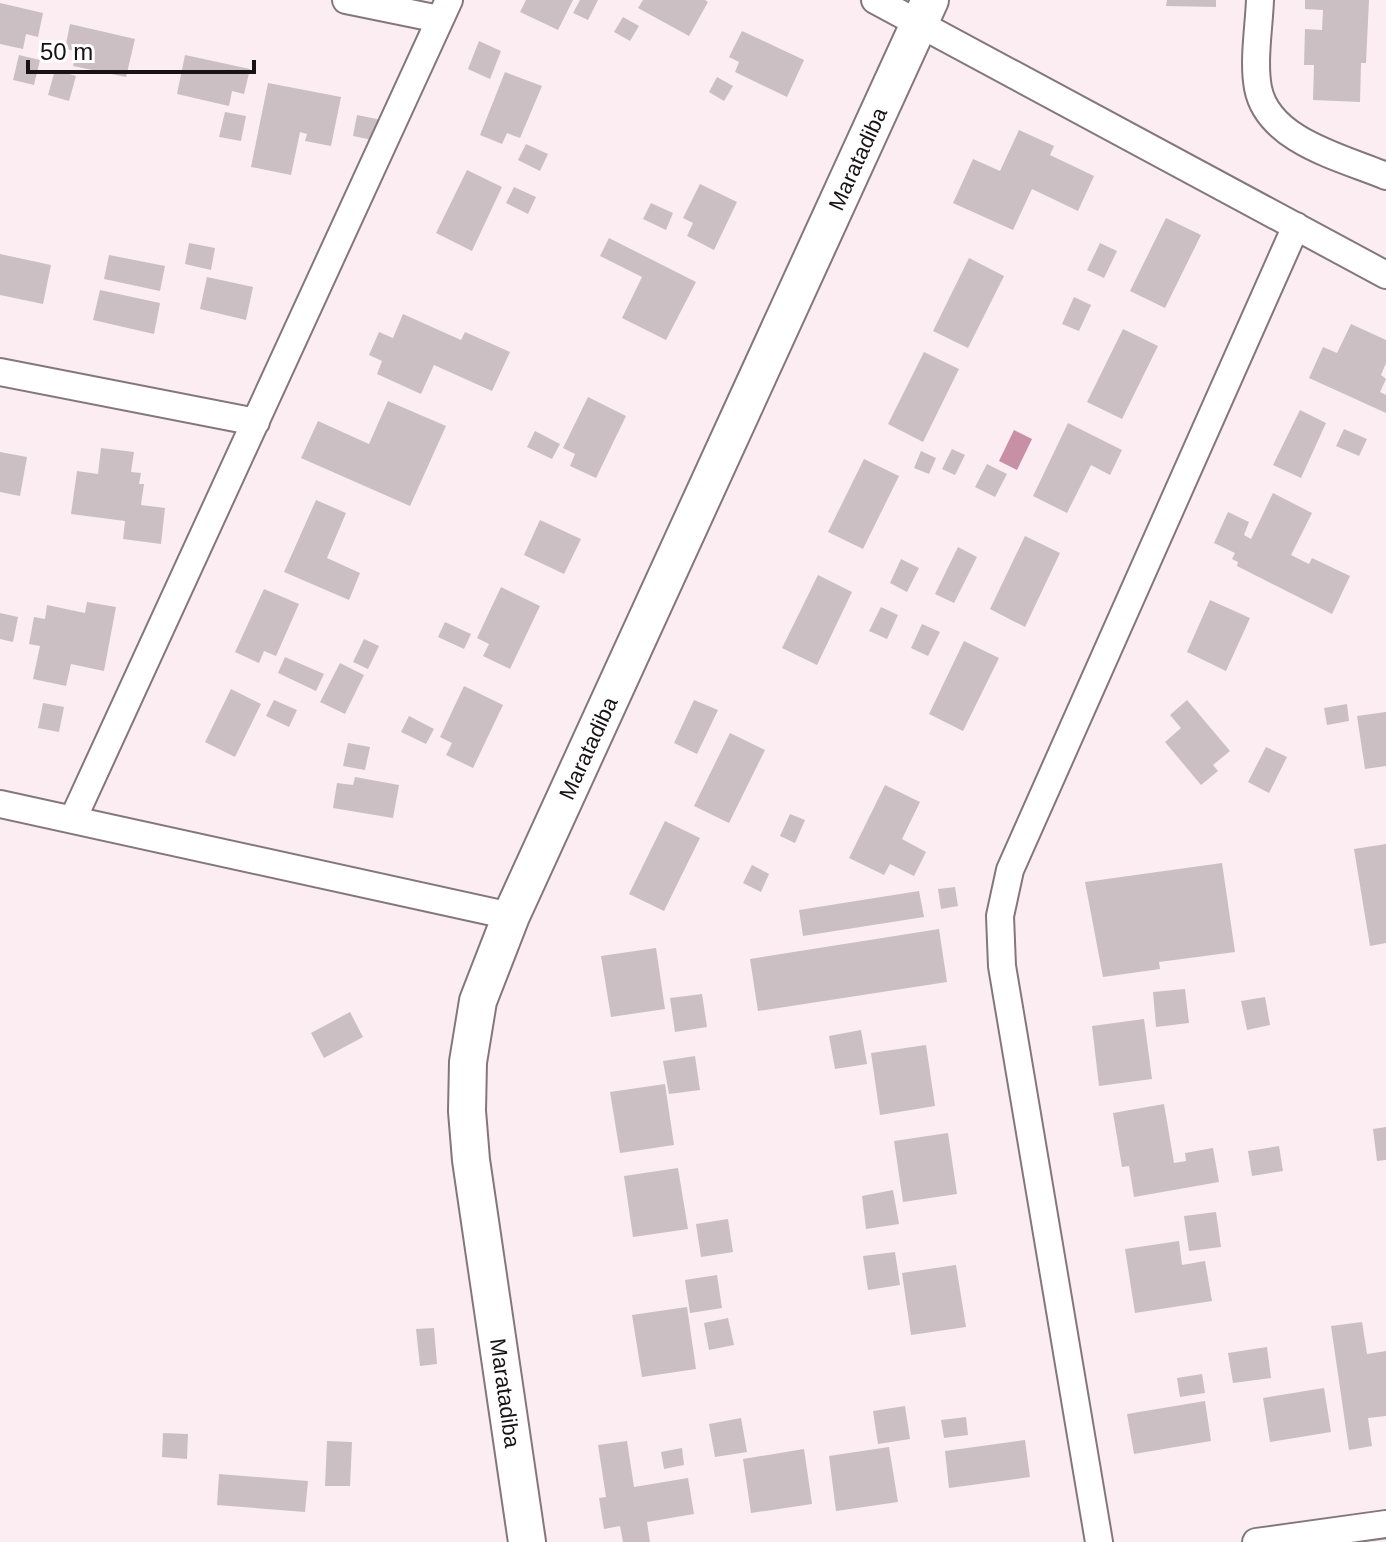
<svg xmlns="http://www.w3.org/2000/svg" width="1386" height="1542" font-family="Helvetica,sans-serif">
<rect width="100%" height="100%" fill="#fbedf2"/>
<path fill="#c790a4" d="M1014,430L1032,439L1017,470L999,461Z"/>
<path fill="#ccbfc4" d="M526,0H573L558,30L520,12Z
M580,0H598L588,20L573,13Z
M643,0H705L708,2L689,36L638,8Z
M1167,0H1216V7L1166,6Z
M1305,0H1369L1366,63H1361L1360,102L1313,100L1314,65H1304L1305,29L1322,30L1323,10L1305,9Z
M0,3L43,13L38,37L26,34L23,49L0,44Z
M623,17L639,26L630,41L614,32Z
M70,24L135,39L126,77L73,66L77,51L65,49Z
M742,31L804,60L787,97L735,72L739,62L729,57Z
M479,41L501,51L490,79L468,69Z
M19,55L40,60L34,85L13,80Z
M185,55L250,69L244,94L232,91L229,106L177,94Z
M55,70L76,76L69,101L48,95Z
M505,72L542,86L520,138L507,133L502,144L480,135Z
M717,77L733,86L724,101L709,92Z
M268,83L341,97L331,146L305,141L307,134L300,132L291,175L251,167Z
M225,112L246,116L241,141L219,137Z
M357,115L382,120L377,141L353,136Z
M1019,130L1054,146L1050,155L1094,176L1078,211L1032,189L1013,230L953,203L973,159L1000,171Z
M526,144L548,154L540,171L518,160Z
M467,170L502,187L472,251L436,233Z
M700,184L737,202L714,250L687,236L693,223L683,218Z
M514,187L536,197L528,214L506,203Z
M651,203L673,213L666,230L643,219Z
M1166,218L1201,235L1165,308L1130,291Z
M609,238L696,282L666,340L622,318L642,277L600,256Z
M189,243L215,248L211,270L185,264Z
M1100,243L1117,251L1104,278L1087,270Z
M0,254L51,265L43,304L0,295Z
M109,255L165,266L160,291L104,279Z
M969,258L1004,276L968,348L933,331Z
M207,277L253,287L246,320L200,309Z
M100,290L160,303L154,334L93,320Z
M1074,297L1091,305L1079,331L1062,324Z
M403,314L461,340L465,332L510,352L492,391L434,365L421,394L377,374L382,361L369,355L379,332L393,338Z
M1351,324L1386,340V363L1381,375L1386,379L1380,392L1386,395V413L1309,378L1323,347L1337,353Z
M1123,329L1158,346L1122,419L1087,402Z
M924,352L959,369L923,442L888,424Z
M588,397L626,416L596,478L570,466L575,454L563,448Z
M388,401L446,426L410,506L301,458L318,421L369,444Z
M1300,410L1326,423L1301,478L1273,465Z
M1068,423L1122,450L1110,475L1091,465L1067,513L1033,496Z
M1344,429L1367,439L1359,456L1336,446Z
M535,431L560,444L552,459L527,447Z
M101,448L134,452L131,472L141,473L139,484H144L141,505L165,508L161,544L123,539L125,521L71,514L77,471L98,474Z
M952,449L965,455L955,475L942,469Z
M921,451L936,458L929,474L914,468Z
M0,452L27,457L20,496L0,492Z
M864,459L899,476L863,549L828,532Z
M987,464L1007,474L995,497L975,487Z
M1273,493L1312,513L1291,555L1309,564L1312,558L1350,576L1332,614L1237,566L1238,562L1232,559L1235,553L1214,543L1228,512L1249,522L1244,535L1251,539Z
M316,500L346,513L327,558L360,573L349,600L284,572Z
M540,520L581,539L564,574L524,555Z
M1025,536L1060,553L1025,627L990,609Z
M958,547L977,557L954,603L935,594Z
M901,559L919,568L907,592L890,583Z
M818,575L852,592L817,665L782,648Z
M501,587L540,606L510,669L483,656L489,644L477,638Z
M264,589L299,604L276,656L264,651L259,663L235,652Z
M1210,600L1250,618L1226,671L1187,652Z
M87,602L116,607L104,671L71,664L66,686L33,679L40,646L29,644L34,617L45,619L47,605L85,613Z
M881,607L898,615L887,639L869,631Z
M0,613L18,617L13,642L0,639Z
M445,622L471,634L464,649L438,637Z
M922,624L940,632L928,656L911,648Z
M364,639L379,646L368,669L353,662Z
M964,641L999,658L963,731L929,714Z
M285,657L324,674L316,691L278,673Z
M340,663L364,675L345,714L320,702Z
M464,686L503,705L473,768L446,755L452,743L440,737Z
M231,689L261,704L235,757L205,742Z
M274,700L297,710L289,727L266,716Z
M694,700L718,710L697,754L674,743Z
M1187,700L1230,751L1213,765L1218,771L1201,785L1165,742L1181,728L1170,715Z
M43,703L64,707L59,732L38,728Z
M1347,704L1349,721L1327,725L1324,708Z
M1386,712V766L1365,769L1357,716Z
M409,716L434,729L426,744L401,732Z
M730,733L765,750L729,823L694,806Z
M348,743L370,747L365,770L343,766Z
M1266,747L1287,757L1269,793L1248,782Z
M355,777L399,785L393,818L333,808L337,783L353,785Z
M885,785L920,802L902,839L926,852L914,876L890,864L884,875L849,858Z
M790,814L805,820L795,843L780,836Z
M665,821L700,838L664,911L629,894Z
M1386,844V943L1370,946L1354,849Z
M1222,863L1235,952L1159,962L1160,969L1103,977L1085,882Z
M752,865L769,874L761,892L743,883Z
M955,887L958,906L941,909L938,889Z
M919,891L924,917L803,936L799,910Z
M939,929L947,982L758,1011L750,959Z
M656,948L665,1009L611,1017L601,956Z
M1185,989L1189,1023L1156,1027L1153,992Z
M702,994L707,1027L675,1032L670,998Z
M1265,997L1270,1025L1247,1030L1241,1001Z
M350,1012L363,1037L324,1058L311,1033Z
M1144,1019L1152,1079L1099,1086L1092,1026Z
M861,1030L867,1064L835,1069L829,1036Z
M926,1045L935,1106L880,1115L871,1053Z
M695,1056L700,1090L669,1094L663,1061Z
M665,1084L674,1145L620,1153L610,1092Z
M1164,1104L1174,1163L1186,1161L1185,1153L1213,1148L1219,1182L1134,1197L1129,1166L1122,1167L1113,1113Z
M1386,1127V1160L1377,1161L1373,1129Z
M948,1133L957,1194L903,1202L894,1141Z
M1279,1146L1283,1171L1252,1176L1248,1151Z
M678,1168L688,1229L633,1237L624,1176Z
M893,1190L899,1224L866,1229L862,1196Z
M1216,1212L1221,1247L1189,1251L1184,1216Z
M728,1219L733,1252L701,1257L696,1224Z
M1179,1241L1182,1265L1205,1261L1212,1301L1135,1313L1125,1249Z
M895,1252L900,1285L868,1290L863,1256Z
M956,1265L966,1327L911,1335L902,1273Z
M717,1275L722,1308L690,1313L685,1280Z
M687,1307L696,1369L642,1377L632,1315Z
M728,1318L734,1345L709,1350L704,1323Z
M1362,1322L1367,1354L1386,1351V1416L1368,1418L1372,1446L1349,1450L1331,1326Z
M434,1328L437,1364L420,1366L416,1329Z
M1267,1347L1271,1378L1233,1383L1228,1353Z
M1202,1374L1205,1393L1180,1397L1177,1378Z
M1324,1388L1331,1432L1270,1442L1263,1398Z
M1205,1401L1211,1441L1134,1454L1127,1414Z
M905,1406L910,1439L878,1444L873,1411Z
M966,1417L968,1435L944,1438L941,1420Z
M741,1418L747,1452L715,1457L709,1424Z
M163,1433L188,1434L187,1459L162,1457Z
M1025,1440L1030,1477L949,1488L945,1451Z
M327,1441L352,1442L350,1486H325Z
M627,1441L634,1487L688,1478L694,1514L647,1522L650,1542H623L620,1526L604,1529L599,1498L606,1497L598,1445Z
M889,1447L898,1502L836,1511L829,1456Z
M682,1448L684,1465L664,1469L661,1452Z
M804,1449L812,1504L751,1513L743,1459Z
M219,1474L308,1481L305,1512L217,1505Z"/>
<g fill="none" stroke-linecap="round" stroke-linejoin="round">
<defs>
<path id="street" d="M346,0L439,19
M875,0L1386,275
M1260,0C1259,27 1253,61 1258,88C1268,141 1343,158 1386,176
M0,372L256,422
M0,804L511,916
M73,819L449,0
M1099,1542L1002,966L1000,916L1010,870L1296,226
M1256,1542L1386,1524"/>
<g id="secondary">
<path id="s1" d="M527,1542L471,1160L467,1111L468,1062L478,1001L511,916L930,0"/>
</g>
</defs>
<use href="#street" stroke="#84777c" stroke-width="30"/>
<use href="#secondary" stroke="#84777c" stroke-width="40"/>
<use href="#street" stroke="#fff" stroke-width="26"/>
<use href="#secondary" stroke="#fff" stroke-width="36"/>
</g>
<g text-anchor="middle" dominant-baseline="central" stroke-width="6" stroke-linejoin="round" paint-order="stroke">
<g font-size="22" fill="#171314" stroke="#fff">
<text stroke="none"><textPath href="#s1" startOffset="1470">Maratadiba</textPath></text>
<text stroke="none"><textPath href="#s1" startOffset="822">Maratadiba</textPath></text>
<text transform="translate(505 1393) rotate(82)">Maratadiba</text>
</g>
</g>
<path d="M28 60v12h226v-12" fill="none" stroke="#171314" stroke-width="4"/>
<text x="40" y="60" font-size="24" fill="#171314" stroke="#ffffff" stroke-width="6" paint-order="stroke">50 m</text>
</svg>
